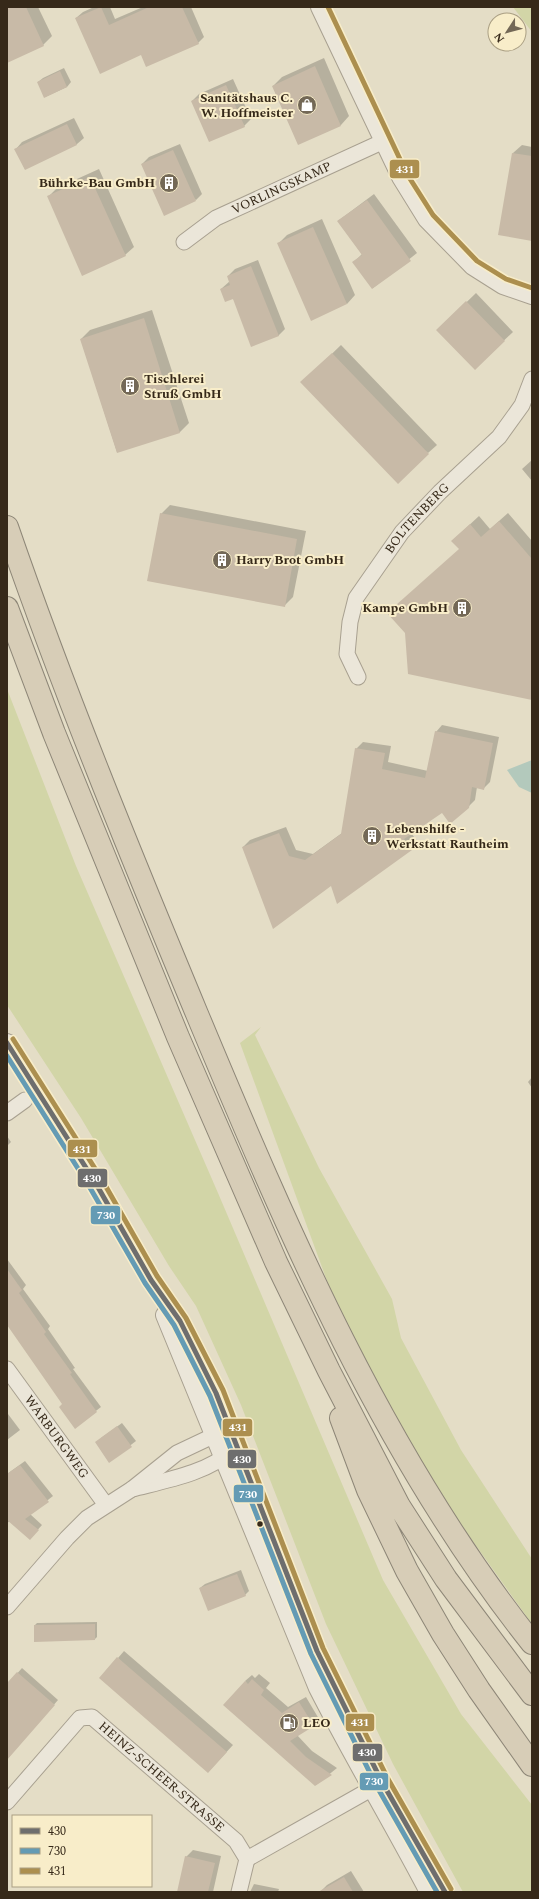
<svg xmlns="http://www.w3.org/2000/svg" width="539" height="1899" font-family="Spectral,serif">
<rect width="100%" height="100%" fill="#e4ddc6"/>
<path fill="#d2d5a7" d="M513,7H532V32Z
M7,689L76,866L218,1193L383,1580L461,1714L532,1805V1892H463L393,1764L326,1624L241,1405L196,1306L169,1266L81,1118L7,1005Z
M261,1027L255,1035L319,1168L392,1299L401,1338L461,1450L532,1559V1624L457,1519L389,1407L330,1289L240,1043Z"/>
<path fill="#b3c9bc" d="M532,760V793L519,787L507,770Z"/>
<path fill="#0003" d="M7,7H38L52,36L43,45L7,62Z
M94,7H110L115,19L143,7H191L204,37L198,43L142,54L76,18L83,12Z
M324,58L349,116L341,125L298,143L273,86L282,77Z
M64,68L71,82L67,87L45,97L38,82L43,78Z
M233,79L251,119L244,126L192,101L199,94Z
M74,118L84,138L77,144L25,169L16,149L22,142Z
M180,144L202,194L196,200L142,164L149,157Z
M522,145L532,147V240L513,153Z
M99,169L134,247L125,255L48,197L57,188Z
M374,194L417,253L373,288L354,262L362,254L338,221Z
M322,219L355,295L347,304L278,244L287,235Z
M258,260L285,329L278,336L221,289L230,281L228,276L235,269Z
M476,293L513,332L475,368L438,330Z
M152,310L189,423L180,432L117,452L81,339L90,330Z
M341,345L437,445L428,453L311,374Z
M532,460V481L522,469Z
M170,505L306,531L293,597L284,606L161,514Z
M508,513L532,541V699L406,633L460,549L452,541L479,516L490,529Z
M442,725L499,737L490,782L483,789L477,787L475,800L468,807L442,811L411,833L418,842L411,849L338,902L332,885L243,847L250,840L286,827L296,850L313,854L342,833L356,749L363,742L391,746L388,762L428,771L436,732Z
M532,1077V1088L528,1082Z
M7,1136L11,1142L7,1146Z
M7,1259L26,1285L23,1289L50,1326L48,1329L75,1368L73,1369L101,1407L75,1427L63,1404L7,1315Z
M8,1414L20,1430L7,1440V1415Z
M122,1423L136,1441L110,1461L101,1438Z
M25,1461L53,1496L30,1514L42,1525L34,1534L10,1521L7,1523V1474Z
M241,1570L249,1591L245,1595L200,1588L205,1584Z
M97,1622V1637L95,1639L35,1641V1625L37,1623Z
M124,1651L233,1745L208,1772L118,1658Z
M22,1668L58,1700L7,1759V1685Z
M259,1674L270,1683L266,1688L288,1707L306,1697L319,1719L313,1725L297,1735L312,1751L337,1768L316,1785L245,1681L252,1675L255,1678Z
M193,1850L221,1856L213,1892H178L186,1857Z
M351,1871L364,1892H320L327,1885Z
M254,1884L279,1889L278,1892H250Z"/>
<path fill="#c8baa7" d="M7,7H26L44,46L7,63Z
M101,7L109,25L149,7H182L199,44L146,67L141,55L100,74L75,18Z
M315,66L341,126L298,145L272,86Z
M60,71L67,87L44,98L37,82Z
M226,85L245,127L209,142L191,101Z
M67,124L77,145L25,170L14,149Z
M173,150L196,201L164,216L141,164Z
M512,153L532,156V241L498,235Z
M90,177L126,256L82,276L47,196Z
M367,200L411,261L372,289L352,262L362,255L337,221Z
M313,227L347,304L311,321L277,243Z
M251,266L279,336L251,347L233,299L225,302L220,289L230,285L227,276Z
M466,301L505,341L475,370L436,330Z
M144,318L180,433L117,453L80,339Z
M332,353L429,454L398,484L300,382Z
M160,513L297,539L285,607L147,581Z
M499,521L532,559V700L408,674L405,633L387,613L459,549L451,541L470,524L481,537Z
M435,731L493,743L484,790L472,787L469,808L450,824L442,813L404,839L412,850L337,904L331,886L273,929L242,847L279,833L289,856L305,860L341,834L355,748L385,753L382,769L425,778Z
M7,1269L22,1290L19,1293L46,1332L44,1334L72,1373L70,1374L97,1412L75,1429L59,1407L62,1404L7,1325Z
M117,1426L132,1447L109,1463L95,1442Z
M20,1465L49,1502L25,1519L39,1530L30,1540L7,1520V1474Z
M237,1574L246,1596L208,1611L199,1588Z
M95,1624V1640L34,1642V1625Z
M117,1657L227,1752L208,1773L99,1678Z
M17,1672L55,1705L7,1760V1683Z
M252,1679L264,1690L261,1695L282,1713L299,1702L314,1726L290,1741L306,1757L332,1775L315,1786L223,1705L245,1681L248,1684Z
M185,1856L215,1863L208,1892H177Z
M344,1877L353,1892H318Z"/>
<g fill="none" stroke-linecap="round" stroke-linejoin="round">
<defs>
<g id="minor">
<path id="s1" d="M184,242L216,218L384,141"/>
<path id="s2" d="M358,677L347,654L350,622L356,598L402,532L440,492L499,437L522,405L532,379"/>
<path d="M7,1113L25,1100"/>
<path id="s3" d="M7,1369L106,1505"/>
<path d="M132,1489C163,1481 209,1473 232,1450"/>
<path d="M7,1607L67,1538L87,1518L132,1489L177,1453L215,1435L224,1439"/>
<path id="s4" d="M7,1802L80,1718L92,1717L236,1841L247,1859L239,1892"/>
<path d="M247,1859L371,1789"/>
</g>
<path id="tertiary" d="M320,7L401,177L427,219L473,266L503,285L532,295
M7,1043L95,1182L151,1280L180,1321L216,1393L317,1651L338,1696L382,1782L445,1892
M165,1315L318,1688C353,1757 393,1823 429,1892"/>
<path id="motorway" d="M7,527C64,692 130,853 197,1014C288,1232 384,1457 532,1643
M7,608L54,733L178,1037L276,1262L329,1371L399,1506L446,1579L532,1694
M341,1418L368,1490L407,1571L443,1634L479,1690L532,1765"/>
</defs>
<use href="#minor" stroke="#a8a090" stroke-width="17"/>
<use href="#tertiary" stroke="#a8a090" stroke-width="20"/>
<use href="#motorway" stroke="#8d8677" stroke-width="24"/>
<use href="#minor" stroke="#ebe6d9" stroke-width="15"/>
<use href="#tertiary" stroke="#ebe6d9" stroke-width="18"/>
<use href="#motorway" stroke="#d7cdb7" stroke-width="22"/>
<defs>
<path id="bus-1" d="M7,1043L95,1182L151,1280L180,1321L216,1393L317,1651L382,1782L445,1892"/>
<path id="bus-2" d="M7,1056L89,1186L145,1283L174,1325L210,1396L311,1654L376,1785L437,1892"/>
<path id="bus-3" d="M328,7L407,174L433,215L477,261L506,279L532,288
M13,1039L101,1178L157,1276L186,1318L223,1390L323,1648L388,1779L451,1889"/>
</defs>
<use href="#bus-1" stroke="#f8edc9" stroke-width="8"/>
<use href="#bus-2" stroke="#f8edc9" stroke-width="8"/>
<use href="#bus-3" stroke="#f8edc9" stroke-width="8"/>
<use href="#bus-1" stroke="#6e6e6e" stroke-width="5"/>
<use href="#bus-2" stroke="#649bb4" stroke-width="5"/>
<use href="#bus-3" stroke="#ac8f4f" stroke-width="5"/>
</g>
<defs>
<symbol id="shop-disc" viewBox="-11 -11 22 22"><circle r="9.5" fill="#736856" stroke="#f8edc9"/><path d="M-5-2.5h2.3a2.7 3.5 0 0 1 5.4 0H5L5.5 6h-11ZM-1.5-2.5h3a1.5 2.3 0 0 0-3 0Z" fill="#fff"/></symbol>
<symbol id="building-disc" viewBox="-11 -11 22 22"><circle r="9.5" fill="#736856" stroke="#f8edc9"/><path d="M-4-6H4V6H1V3H-1V6H-4ZM-2.5-4.3h1.7v1.8h-1.7ZM.8-4.3h1.7v1.8H.8ZM-2.5-1h1.7V.8h-1.7ZM.8-1h1.7V.8H.8Z" fill="#fff"/></symbol>
<symbol id="fuel-disc" viewBox="-11 -11 22 22"><circle r="9.5" fill="#736856" stroke="#f8edc9"/><path d="M-5.5-6h7V0h2V4h1.3V-2.5L3-4.5l.8-.8L6-3V5H2.5V1h-1V6h-7ZM-4.2-4.7v3.2H.2V-4.7Z" fill="#fff"/></symbol>
</defs>
<g fill-rule="evenodd">
<use href="#shop-disc" x="296" y="94" width="22" height="22"/>
<use href="#building-disc" x="158" y="172" width="22" height="22"/>
<use href="#building-disc" x="119" y="375" width="22" height="22"/>
<use href="#building-disc" x="211" y="549" width="22" height="22"/>
<use href="#building-disc" x="451" y="597" width="22" height="22"/>
<use href="#building-disc" x="361" y="825" width="22" height="22"/>
<use href="#fuel-disc" x="278" y="1712" width="22" height="22"/>
</g>
<circle fill="#362919" stroke="#f8edc9" stroke-width="1.5" cx="260" cy="1524" r="3.5"/>
<g text-anchor="middle" dominant-baseline="central" stroke-width="4" stroke-linejoin="round" paint-order="stroke">
<g font-size="13" font-weight="bold" fill="#362919" stroke="#f8edc9" text-anchor="start">
<text x="293" y="98" text-anchor="end">Sanitätshaus C.<tspan x="293" dy="15">W. Hoffmeister</tspan></text>
<text x="155" y="183" text-anchor="end">Bührke-Bau GmbH</text>
<text x="144" y="379">Tischlerei<tspan x="144" dy="15">Struß GmbH</tspan></text>
<text x="236" y="560">Harry Brot GmbH</text>
<text x="448" y="608" text-anchor="end">Kampe GmbH</text>
<text x="386" y="829">Lebenshilfe -<tspan x="386" dy="15">Werkstatt Rautheim</tspan></text>
<text x="303" y="1723">LEO</text>
</g>
<g font-size="13" fill="#362919" stroke="#f8edc9">
<text stroke="none"><textPath href="#s1" startOffset="112">VORLINGSKAMP</textPath></text>
<text stroke="none"><textPath href="#s2" startOffset="183">BOLTENBERG</textPath></text>
<text stroke="none"><textPath href="#s3" startOffset="84">WARBURGWEG</textPath></text>
<text stroke="none"><textPath href="#s4" startOffset="215">HEINZ-SCHEER-STRASSE</textPath></text>
</g>
</g>
<g stroke="#f8edc9" stroke-width="1.5">
<rect x="389" y="159" width="31" height="20" rx="4" fill="#ac8f4f"/>
<rect x="67" y="1139" width="31" height="19" rx="4" fill="#ac8f4f"/>
<rect x="77" y="1168" width="31" height="20" rx="4" fill="#6e6e6e"/>
<rect x="90" y="1205" width="31" height="20" rx="4" fill="#649bb4"/>
<rect x="222" y="1418" width="31" height="19" rx="4" fill="#ac8f4f"/>
<rect x="227" y="1449" width="30" height="20" rx="4" fill="#6e6e6e"/>
<rect x="233" y="1484" width="31" height="19" rx="4" fill="#649bb4"/>
<rect x="345" y="1713" width="30" height="19" rx="4" fill="#ac8f4f"/>
<rect x="352" y="1743" width="31" height="19" rx="4" fill="#6e6e6e"/>
<rect x="359" y="1772" width="30" height="19" rx="4" fill="#649bb4"/>
</g>
<g font-size="11" text-anchor="middle" font-weight="bold" fill="#fff">
<text x="405" y="173">431</text>
<text x="82" y="1153">431</text>
<text x="92" y="1182">430</text>
<text x="106" y="1219">730</text>
<text x="238" y="1431">431</text>
<text x="242" y="1463">430</text>
<text x="248" y="1498">730</text>
<text x="360" y="1726">431</text>
<text x="367" y="1756">430</text>
<text x="374" y="1785">730</text>
</g>
<rect width="539" height="1899" fill="none" stroke="#362919" stroke-width="16"/>
<rect x="12" y="1815" width="140" height="72" fill="#f8edc9" stroke="#aa9f83"/>
<rect x="20" y="1828" width="20" height="6" fill="#6e6e6e" stroke="#aa9f83"/>
<text x="48" y="1835" font-size="12" fill="#362919">430</text>
<rect x="20" y="1848" width="20" height="6" fill="#649bb4" stroke="#aa9f83"/>
<text x="48" y="1855" font-size="12" fill="#362919">730</text>
<rect x="20" y="1868" width="20" height="6" fill="#ac8f4f" stroke="#aa9f83"/>
<text x="48" y="1875" font-size="12" fill="#362919">431</text>
<g transform="translate(507 32) rotate(234)"><circle r="19" fill="#f8edc9" stroke="#aa9f83"/>
<path d="M0-3L7 15L0 10L-7 15Z" fill="#736856"/>
<text y="-6" font-size="11" font-weight="bold" text-anchor="middle" fill="#362919">N</text>
</g>
</svg>
